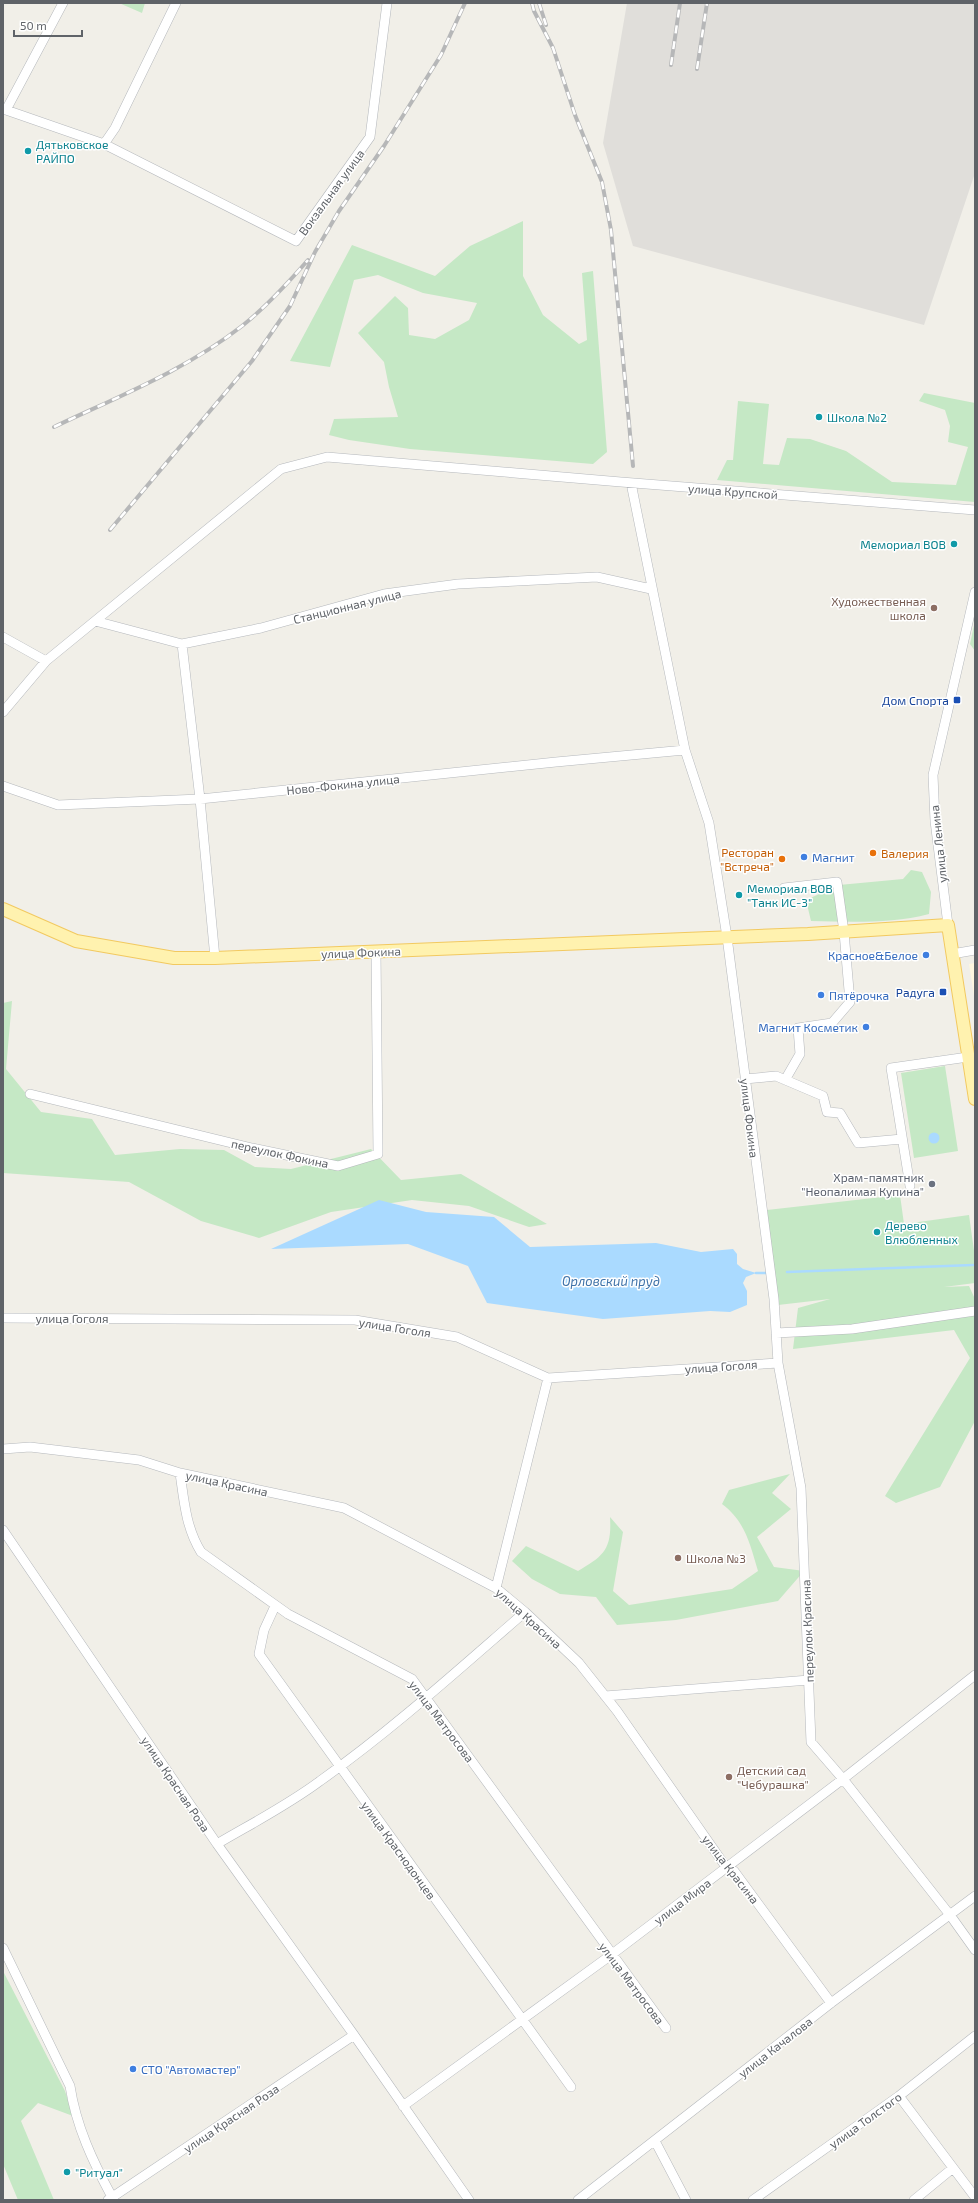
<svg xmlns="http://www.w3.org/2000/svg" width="978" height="2203" font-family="'Exo 2',sans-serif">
<rect width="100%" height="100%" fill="#f1efe8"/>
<path fill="#fef7e0" d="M975,963V1002L969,964Z"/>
<path fill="#e0deda" d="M627,3H975V173L924,325L633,246L603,143Z"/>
<path fill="#c5e8c5" d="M119,3H145L142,13Z
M523,221V276L543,315L579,344L587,340L582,273L593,271L607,452L593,464L410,449L349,440L329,435L334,419L398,417L389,387L384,362L358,333L395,296L408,308L409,335L435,339L469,320L477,303L423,293L378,275L354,280L330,367L290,361L352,245L435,276L470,246Z
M924,393L975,403V502L717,480L727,460H733L738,401L769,404L763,464L779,465L787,438L810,439L846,451L892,482L956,485L968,447L948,442L950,426L945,410L919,401Z
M975,621V651L970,644Z
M911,870L922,872L931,892L929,914C891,924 850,922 811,921L806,900L839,885L903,879Z
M12,1001L6,1069L41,1112L92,1119L115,1155L180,1149L224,1150L255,1167L291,1169L371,1149L401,1180L461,1174L547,1224L529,1227L469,1206L412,1200L331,1212L259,1238L201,1221L129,1182L3,1173V1003Z
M945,1066L958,1151L914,1158L901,1073Z
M900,1195L904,1224L969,1215L975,1258V1283L944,1287L969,1286L975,1299V1421L940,1487L896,1503L885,1496L970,1358L954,1330L793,1349L798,1308L830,1299L778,1305L767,1210Z
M790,1474L772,1493L791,1509L757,1537L774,1567L804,1571L778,1601L676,1620L617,1625L596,1597L560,1594L532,1579L512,1561L526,1546L578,1571C604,1556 612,1549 610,1517L623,1532L613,1591L629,1605L732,1589L758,1571C750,1544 745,1521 722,1504L729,1490Z
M3,1971L65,2091L73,2116L38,2103L21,2121L54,2200H18L3,2164Z"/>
<path fill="#aadaff" d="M928.5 1138a5.5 5.5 0 1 1 11 0a5.5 5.5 0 1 1-11 0Z
M379,1200L426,1212L494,1217L530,1247L656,1243L701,1252L733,1249L737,1254V1264L743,1269L756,1273L746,1277L743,1283L747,1291V1305L730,1312L710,1311L603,1319L487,1303L468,1266L408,1244L271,1249Z"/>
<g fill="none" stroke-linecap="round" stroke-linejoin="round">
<path stroke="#aadaff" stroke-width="2.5" d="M787,1272L973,1265
M756,1273H767"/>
<defs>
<path id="minor" d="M63,3L6,110L104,144L296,241L370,137L387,3
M104,144L115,128L176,3
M631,483L685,750L709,823L727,937L774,1299L778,1363L801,1488L811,1742L843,1779L950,1915L975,1950
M95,621L182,644L261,628L384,594L458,584L597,577L651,589
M3,637L46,661
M182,644L200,799L215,958
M3,712L46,661L281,469L327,457L621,482L975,510
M3,786L58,805L200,799L556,762L685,750
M784,888L837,882L844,932L850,1002L832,1023L798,1028L800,1054L785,1080
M948,925L935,821L933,775L975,592
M952,954L975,950
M745,1079L776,1076L823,1096L827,1112L840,1113L858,1143L902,1139
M30,1094L252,1148L338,1166L378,1154L376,951
M910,1186L891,1068L968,1057
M3,1318L355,1320L457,1337L548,1378L778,1363
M776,1333L852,1329L975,1311
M3,1449L30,1447L139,1460L180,1473L344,1508L496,1588L525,1612L579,1663L617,1711L726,1867L734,1871L831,2003
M180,1473C184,1501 186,1528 201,1552L288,1614L412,1679L666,2028
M3,1530L217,1844L354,2035L469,2200
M496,1588L548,1378
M275,1606L264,1630L259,1654L571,2087
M605,1696L809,1680
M217,1844C251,1824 288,1805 320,1781C392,1730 458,1670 525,1612
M3,1948L70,2086C76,2126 93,2162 112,2197
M899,2096L975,2197
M403,2106L611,1955L843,1779L975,1675
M655,2141L686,2200
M108,2200L354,2035
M578,2200L831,2003L975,1896
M753,2200L899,2096L975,2036
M914,2200L953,2168"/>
<path id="major" d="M3,909L76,941L174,958H215L808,934L948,925L975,1099"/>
</defs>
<use href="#minor" stroke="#b5b8bc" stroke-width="10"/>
<use href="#major" stroke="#f2c960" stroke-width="14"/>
<use href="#minor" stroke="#fff" stroke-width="9"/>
<use href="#major" stroke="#fff2af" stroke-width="12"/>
<defs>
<path id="rail" d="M532,3L534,11L553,48L575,115L602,182L611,230L633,466
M539,3L546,25
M671,65L680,3
M697,69L707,3
M54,427C117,397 186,370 242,326C266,307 288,283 308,260
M110,530L252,361L290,306L315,252L339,211L384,146L441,55L465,3"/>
</defs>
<use href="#rail" stroke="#b6b7b8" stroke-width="4"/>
<use href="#rail" stroke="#fff" stroke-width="2.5" stroke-dasharray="8" stroke-linecap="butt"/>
</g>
<g fill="#0f9aa8" stroke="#fff" stroke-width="1.5">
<circle cx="28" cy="151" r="4"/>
<circle cx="819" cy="417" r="4"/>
<circle cx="954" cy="544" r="4"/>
<circle cx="739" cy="895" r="4"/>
<circle cx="877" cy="1232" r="4"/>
<circle cx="67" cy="2172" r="4"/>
</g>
<g fill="#8d6e63" stroke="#fff" stroke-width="1.5">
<circle cx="934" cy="608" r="4"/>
<circle cx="678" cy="1558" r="4"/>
<circle cx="729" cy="1777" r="4"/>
</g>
<g fill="#1a4fb4" stroke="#fff" stroke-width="1.5">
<rect x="953" y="696" width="8" height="8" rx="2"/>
<rect x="939" y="988" width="8" height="8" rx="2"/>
</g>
<g fill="#e8710a" stroke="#fff" stroke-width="1.5">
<circle cx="873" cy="853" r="4"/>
<circle cx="782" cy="859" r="4"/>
</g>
<g fill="#3f7fe0" stroke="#fff" stroke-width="1.5">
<circle cx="804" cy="857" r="4"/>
<circle cx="926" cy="955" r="4"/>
<circle cx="821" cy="995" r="4"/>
<circle cx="866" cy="1027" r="4"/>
<circle cx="133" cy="2069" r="4"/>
</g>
<circle fill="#6b7280" stroke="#fff" stroke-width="1.5" cx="932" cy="1184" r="4"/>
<g text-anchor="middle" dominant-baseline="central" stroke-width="3" stroke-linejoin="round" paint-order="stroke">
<g font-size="12" fill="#0d838f" stroke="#fff" text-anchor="start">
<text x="36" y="144">Дятьковское<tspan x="36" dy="14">РАЙПО</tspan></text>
<text x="827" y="417">Школа №2</text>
<text x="946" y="544" text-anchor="end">Мемориал ВОВ</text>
<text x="747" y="888">Мемориал ВОВ<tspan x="747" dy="14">"Танк ИС-3"</tspan></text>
<text x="885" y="1225">Дерево<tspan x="885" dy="14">Влюбленных</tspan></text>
<text x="75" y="2172">"Ритуал"</text>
</g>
<g font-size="12" fill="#5f6368" stroke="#fff">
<text transform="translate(331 192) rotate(-54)">Вокзальная улица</text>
<text transform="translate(733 491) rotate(4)">улица Крупской</text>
<text transform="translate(347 606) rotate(-14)">Станционная улица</text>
<text transform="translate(343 784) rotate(-6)">Ново-Фокина улица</text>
<text transform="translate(938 844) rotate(-96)">улица Ленина</text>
<text transform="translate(361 952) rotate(-2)">улица Фокина</text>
<text transform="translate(750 1118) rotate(83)">улица Фокина</text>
<text transform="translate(280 1153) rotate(12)">переулок Фокина</text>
<text x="72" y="1318">улица Гоголя</text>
<text transform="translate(395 1327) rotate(9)">улица Гоголя</text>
<text transform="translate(721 1366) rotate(-4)">улица Гоголя</text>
<text transform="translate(227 1483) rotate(12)">улица Красина</text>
<text transform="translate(529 1618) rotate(42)">улица Красина</text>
<text transform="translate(807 1631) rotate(-92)">переулок Красина</text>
<text transform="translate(442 1721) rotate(53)">улица Матросова</text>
<text transform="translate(176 1784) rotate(56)">улица Красная Роза</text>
<text transform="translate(399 1850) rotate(54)">улица Краснодонцев</text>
<text transform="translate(731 1869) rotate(52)">улица Красина</text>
<text transform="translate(682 1901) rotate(-37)">улица Мира</text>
<text transform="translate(632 1983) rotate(53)">улица Матросова</text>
<text transform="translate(775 2047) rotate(-38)">улица Качалова</text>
<text transform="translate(231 2118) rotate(-34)">улица Красная Роза</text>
<text transform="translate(865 2120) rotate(-36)">улица Толстого</text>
</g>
<g font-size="12" fill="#785e54" stroke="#fff" text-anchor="start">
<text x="926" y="601" text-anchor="end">Художественная<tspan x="926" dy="14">школа</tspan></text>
<text x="686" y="1558">Школа №3</text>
<text x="737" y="1770">Детский сад<tspan x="737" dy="14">"Чебурашка"</tspan></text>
</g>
<g font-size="12" fill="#164399" stroke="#fff" text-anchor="end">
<text x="949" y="700">Дом Спорта</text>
<text x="935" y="992">Радуга</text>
</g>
<g font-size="12" fill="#c56008" stroke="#fff" text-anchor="end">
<text x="774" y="852">Ресторан<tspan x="774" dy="14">"Встреча"</tspan></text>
<text x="881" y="853" text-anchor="start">Валерия</text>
</g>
<g font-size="12" fill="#366cbe" stroke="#fff" text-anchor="start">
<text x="812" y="857">Магнит</text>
<text x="918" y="955" text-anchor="end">Красное&amp;Белое</text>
<text x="829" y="995">Пятёрочка</text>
<text x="858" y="1027" text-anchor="end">Магнит Косметик</text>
<text x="141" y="2069">СТО "Автомастер"</text>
</g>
<g font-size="12" fill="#5b616d" stroke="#fff" text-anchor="end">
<text x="924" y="1177">Храм-памятник<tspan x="924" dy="14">"Неопалимая Купина"</tspan></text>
</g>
<g font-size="13" font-style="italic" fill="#4174aa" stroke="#fff">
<text x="611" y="1281">Орловский пруд</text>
</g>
</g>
<rect width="978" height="2203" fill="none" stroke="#5f6368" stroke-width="8"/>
<path d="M14 30v6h68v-6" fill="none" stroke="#5f6368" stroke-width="2"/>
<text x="20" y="30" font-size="12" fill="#5f6368" stroke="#ffffff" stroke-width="3" paint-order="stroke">50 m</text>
</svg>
